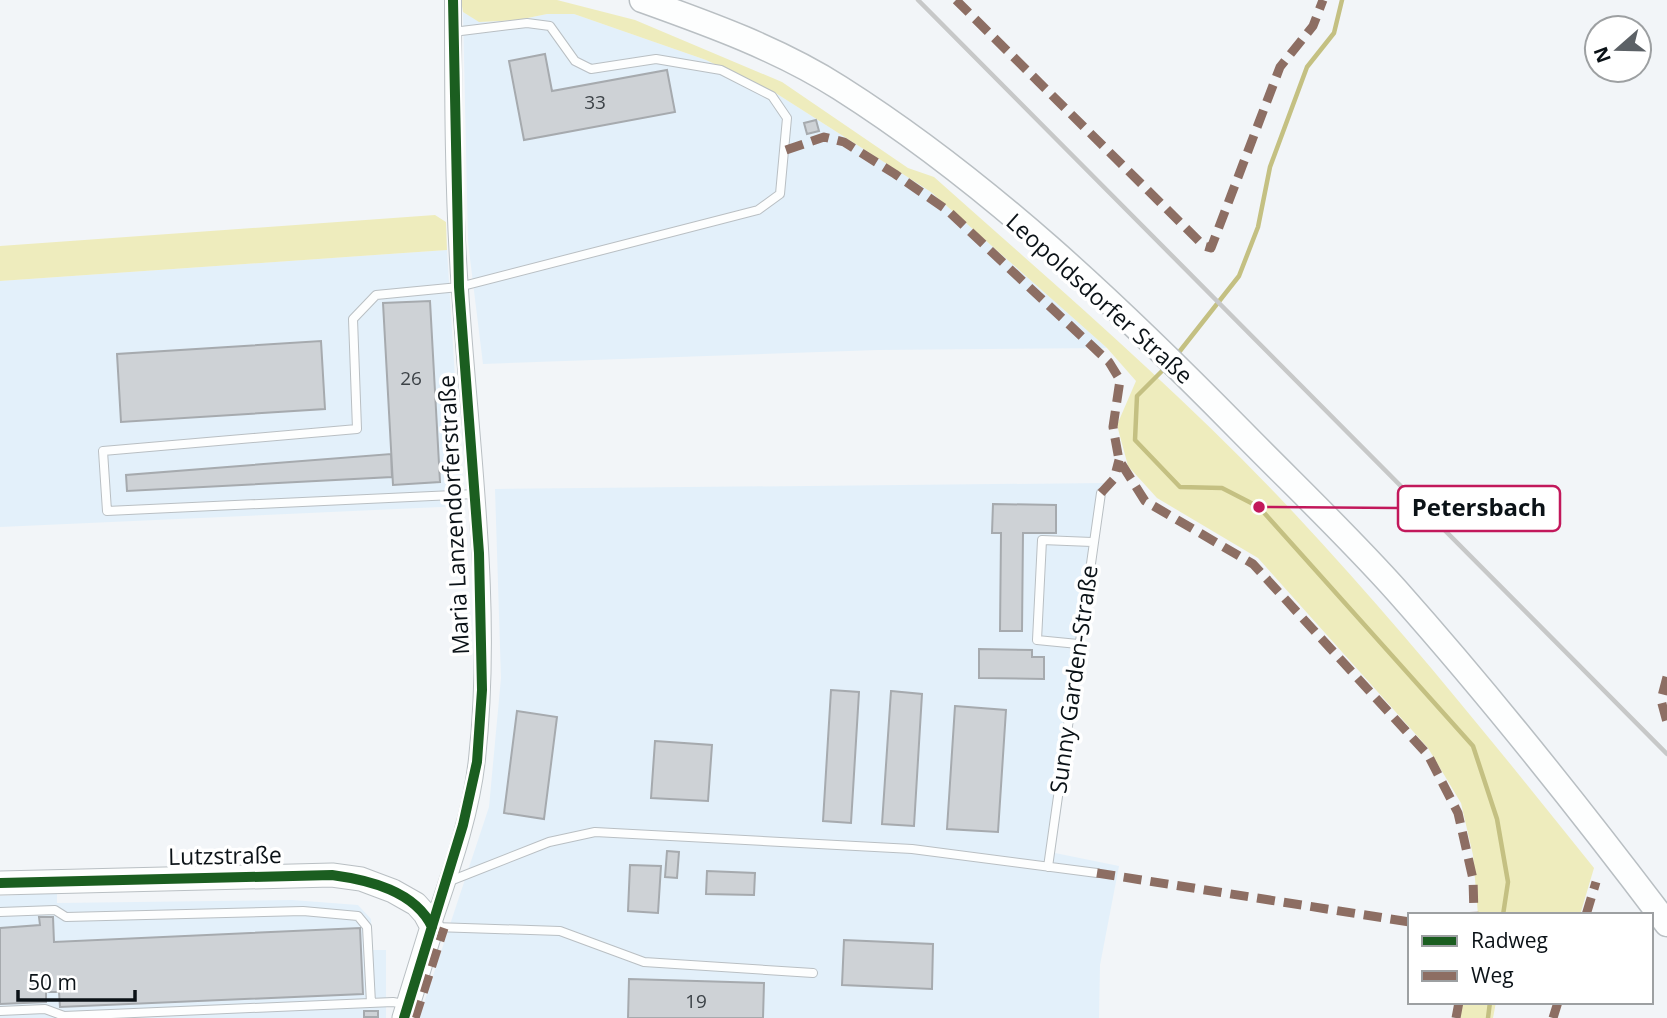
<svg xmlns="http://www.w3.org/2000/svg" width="1667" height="1018" font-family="'Open Sans',sans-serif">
<rect width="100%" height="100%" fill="#f2f5f8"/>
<path fill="#e3f0fa" d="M463,12L480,22L518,20L547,14H574L706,60L774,92L931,192L1107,348L878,350L483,364L468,242Z
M447,250L463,506L0,527V281Z
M1106,483L1055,853L1119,866L1100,965L1099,1018H419L489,807L501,678L495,489Z
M57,893V903L292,900L358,905L371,919L372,950H386V1018H0V896Z"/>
<path fill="#eeecbd" d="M461,0H557L635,20L782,82L908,168L934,177C1056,286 1182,393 1294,513C1400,626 1497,747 1594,868L1580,915H1478L1473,855L1461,803L1428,748L1258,558L1157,498L1128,466L1117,425L1136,381L1107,348L931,192L774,92L706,60L574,14H547L518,20L479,22L463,12Z
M435,215L446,222L447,250L0,281V246Z
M1461,1002H1496L1493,1018H1457Z"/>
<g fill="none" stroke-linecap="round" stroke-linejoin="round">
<path stroke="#c4c082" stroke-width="4.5" d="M1176,356L1239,276L1258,227L1270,167L1307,67L1334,33L1342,0
M1165,368L1137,396L1135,440L1180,487L1222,488L1259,507L1473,746L1497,819L1508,882L1503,915
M1488,1018L1490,1002"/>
</g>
<path fill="#ced2d6" stroke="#a6aaae" stroke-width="2" d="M545,54L552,91L667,70L675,112L524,140L509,61Z
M816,120L819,131L807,134L804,123Z
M430,301L440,482L393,485L383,303Z
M321,341L325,409L121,422L117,354Z
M391,454L392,477L127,491L126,475Z
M993,504L1056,505V533H1023L1022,631H1000L1001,533H992Z
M979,649L1032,650V657H1044V679L979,678Z
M831,690L859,692L851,823L823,821Z
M891,691L922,694L914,826L882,824Z
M955,706L1006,710L998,832L947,829Z
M517,711L557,717L544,819L504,813Z
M655,741L712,745L708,801L651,798Z
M667,851L679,852L677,878L665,877Z
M630,865L661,866L658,913L628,911Z
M707,871L755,873L754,895L706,894Z
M39,917H53L54,942L360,928L363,994L60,1007L59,992H46V1002L0,1004V928L40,925Z
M844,940L933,944L932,989L842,985Z
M629,979L764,983L763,1018H628Z
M364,1011H378V1017H364Z"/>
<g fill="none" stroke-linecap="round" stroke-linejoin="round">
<defs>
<path id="lane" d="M453,32L527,23L550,26L575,61L591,69L656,59L721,70L772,96L787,118L780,194L758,210L459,287L376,295L353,319L357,429L103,451L107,511L475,494
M1078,644L1037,640L1042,540L1092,542
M1048,867L1101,493
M450,881L549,842L595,832L912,849L1097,873
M0,912L55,910L66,917L303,911L358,916L367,927L371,1003
M434,927L560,931L644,962L813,973
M0,1011L45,1009L64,1016L393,1002L404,1004"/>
<path id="street" d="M432,927C450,873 471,816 477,759C494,604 470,445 460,290C453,194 453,97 453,0"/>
<path id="secondary" d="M0,883L332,875L361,879L393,891L416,904L425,914L432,927L404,1018"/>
<path id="primary" d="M642,0C709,24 779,49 840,88C988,182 1118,306 1240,430C1292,483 1347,535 1397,591C1492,698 1581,810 1667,924"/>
</defs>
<use href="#lane" stroke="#b9bfc3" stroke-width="10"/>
<use href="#street" stroke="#b9bfc3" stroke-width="18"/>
<use href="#secondary" stroke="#b9bfc3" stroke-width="25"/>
<use href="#primary" stroke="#b9bfc3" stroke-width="27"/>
<use href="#lane" stroke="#fdfefe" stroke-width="8"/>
<use href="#street" stroke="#fdfefe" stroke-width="16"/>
<use href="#secondary" stroke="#fdfefe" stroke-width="23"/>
<use href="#primary" stroke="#fdfefe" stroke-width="24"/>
<path stroke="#c7c8c8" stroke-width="4.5" d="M918,0L1667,754"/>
<path stroke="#8d6e63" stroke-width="9" stroke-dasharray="18 9" stroke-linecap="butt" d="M956,0L1204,246L1211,248L1280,67L1313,26L1323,0
M786,150L824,137L844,142L895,174L947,210L1109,362L1120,380L1113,427L1119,460L1145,501L1253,564L1428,755L1458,813L1473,879L1474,915
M1101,493L1114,479L1119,460
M1667,677L1661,700L1667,722
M1097,873L1410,922
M1586,915L1596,882
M415,1018L444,928
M1456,1018L1459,1002
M1553,1018L1558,1002"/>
<defs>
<path id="cycleway" d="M0,883L332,875C369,880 415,891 432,927
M404,1018L463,825L477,762L482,690L479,553L459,287L453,0"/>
</defs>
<use href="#cycleway" stroke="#fff" stroke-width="15"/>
<use href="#cycleway" stroke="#1b5e20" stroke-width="10"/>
</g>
<g text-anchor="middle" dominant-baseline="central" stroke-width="7" stroke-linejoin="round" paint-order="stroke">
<g font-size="19" fill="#3c4247">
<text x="595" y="102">33</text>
<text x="411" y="378">26</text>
<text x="696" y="1001">19</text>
</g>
<g font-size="23" fill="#0b1217" stroke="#fff">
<text transform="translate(1100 298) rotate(42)">Leopoldsdorfer Straße</text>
<text transform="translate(453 515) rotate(-93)">Maria Lanzendorferstraße</text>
<text transform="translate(1073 679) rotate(-82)">Sunny Garden-Straße</text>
<text transform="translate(225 855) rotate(-1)">Lutzstraße</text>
</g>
</g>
<path fill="none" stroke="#c2185b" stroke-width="2.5" d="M1259 507L1398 508"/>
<circle fill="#c2185b" stroke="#fff" stroke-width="2.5" cx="1259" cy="507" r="7"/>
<rect fill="#fff" stroke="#c2185b" stroke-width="2.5" x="1398" y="486" width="162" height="45" rx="7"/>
<g font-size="24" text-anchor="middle" font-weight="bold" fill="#0b1217">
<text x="1479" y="516">Petersbach</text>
</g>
<rect x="1408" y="913" width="245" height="91" fill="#ffffff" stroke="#9da0a2" stroke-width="2"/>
<rect x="1422" y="936" width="35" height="10" fill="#1b5e20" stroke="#9da0a2" stroke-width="2"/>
<text x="1471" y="948" font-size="21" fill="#0b1217">Radweg</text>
<rect x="1422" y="971" width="35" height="10" fill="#8d6e63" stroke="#9da0a2" stroke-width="2"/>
<text x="1471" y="983" font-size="21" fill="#0b1217">Weg</text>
<g transform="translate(1618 49) rotate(250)"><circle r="33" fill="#ffffff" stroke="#9da0a2" stroke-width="2"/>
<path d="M0-5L12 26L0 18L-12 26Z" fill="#5c6166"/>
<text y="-10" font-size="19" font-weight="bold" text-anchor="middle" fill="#0b1217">N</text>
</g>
<path d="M18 990v10h117v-10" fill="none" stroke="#0b1217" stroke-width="3.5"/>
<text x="28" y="990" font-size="21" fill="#0b1217" stroke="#ffffff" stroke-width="5" paint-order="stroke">50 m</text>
</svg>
